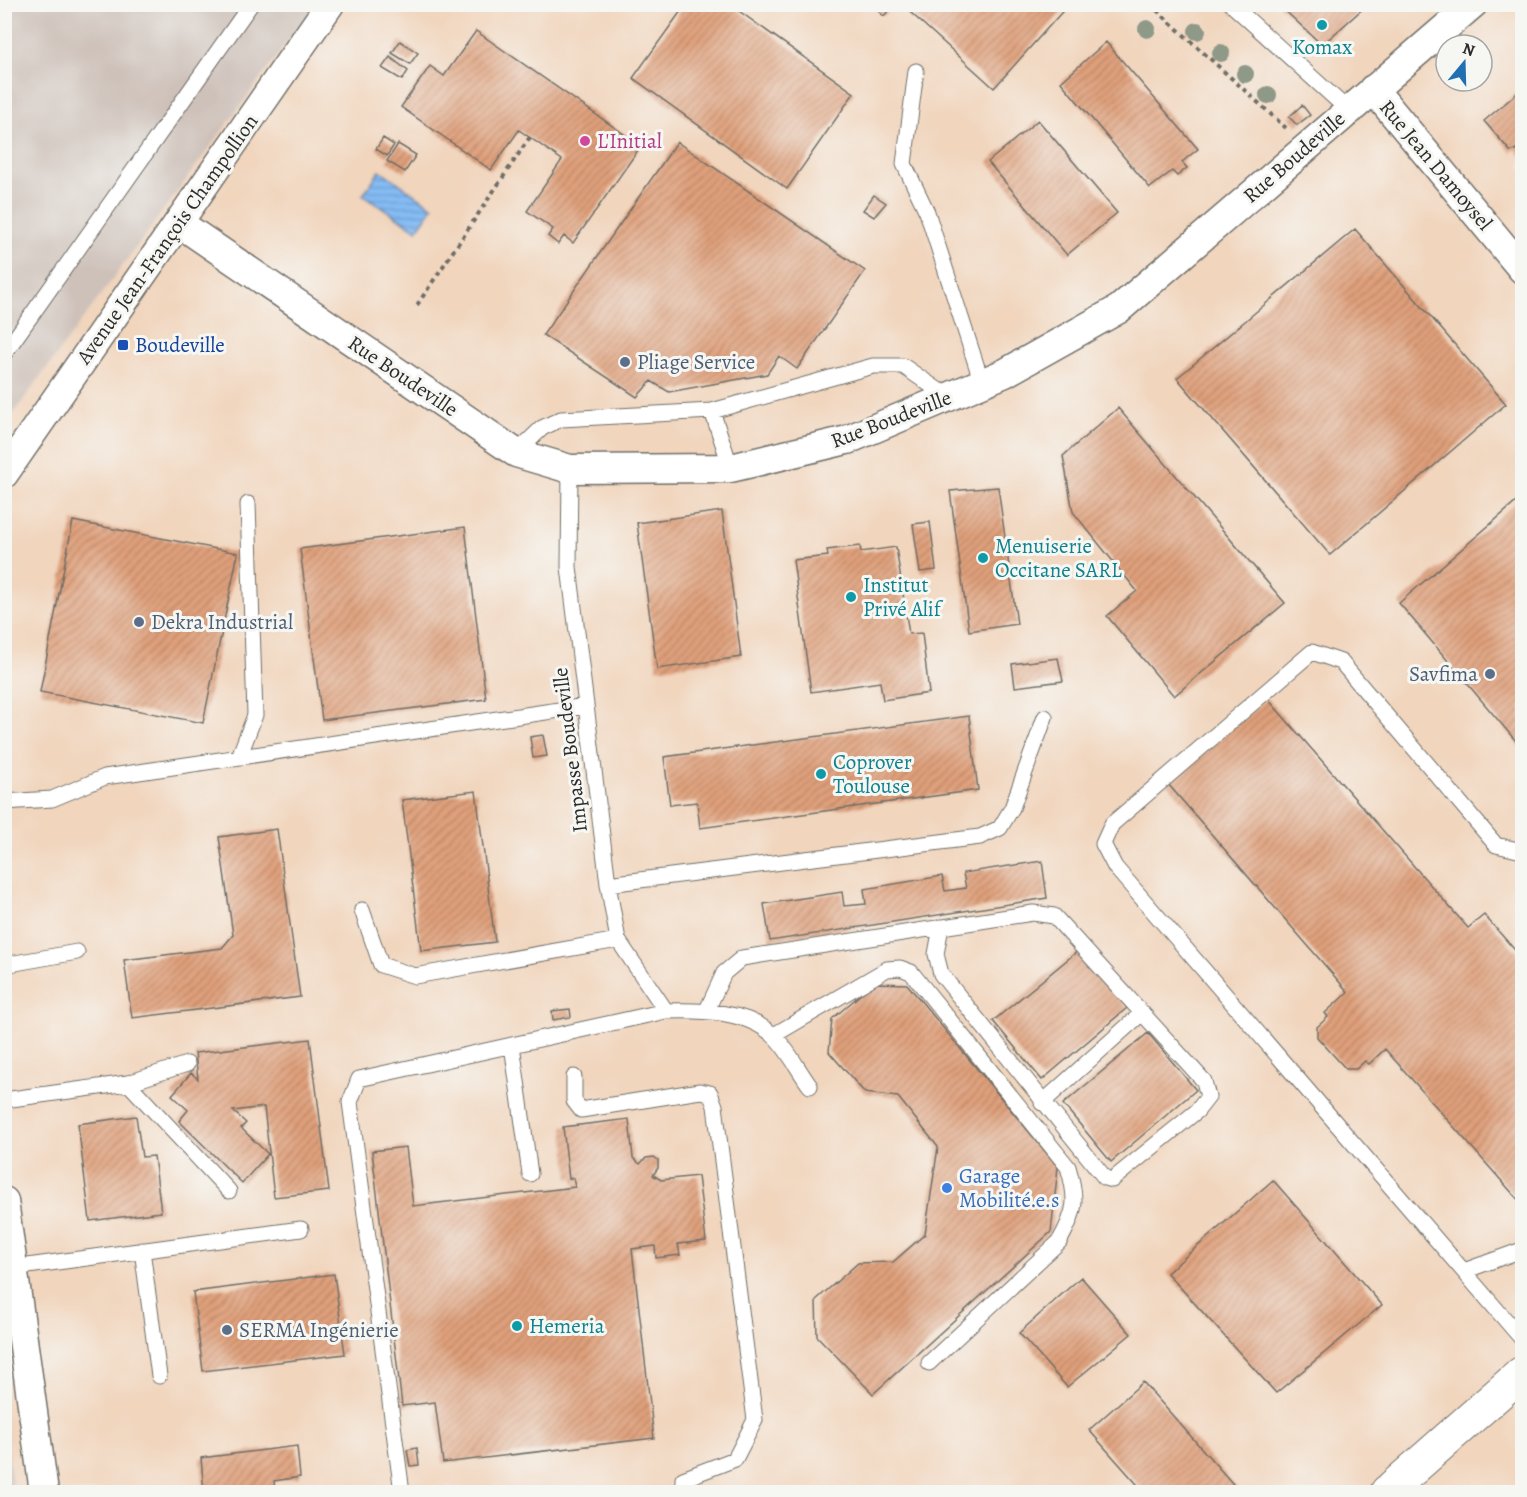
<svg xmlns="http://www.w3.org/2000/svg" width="1527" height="1497" font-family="Alegreya,serif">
<defs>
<pattern id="water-rules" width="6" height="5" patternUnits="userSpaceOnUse" patternTransform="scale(1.5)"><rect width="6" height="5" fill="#85bcf5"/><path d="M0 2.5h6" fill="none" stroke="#6d99c7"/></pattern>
<pattern id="building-hatch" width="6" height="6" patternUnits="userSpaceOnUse" patternTransform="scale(1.5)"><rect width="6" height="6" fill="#e0a07b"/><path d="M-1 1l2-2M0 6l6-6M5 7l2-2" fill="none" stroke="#b68365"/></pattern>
</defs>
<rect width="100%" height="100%" fill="#f6f6f2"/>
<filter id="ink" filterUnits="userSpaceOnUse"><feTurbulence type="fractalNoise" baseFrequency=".0167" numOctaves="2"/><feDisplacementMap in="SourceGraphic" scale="12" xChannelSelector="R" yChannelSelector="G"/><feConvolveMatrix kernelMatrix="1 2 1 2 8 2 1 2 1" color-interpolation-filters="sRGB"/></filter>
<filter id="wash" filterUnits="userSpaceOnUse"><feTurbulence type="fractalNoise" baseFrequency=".008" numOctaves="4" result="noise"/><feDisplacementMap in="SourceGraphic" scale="24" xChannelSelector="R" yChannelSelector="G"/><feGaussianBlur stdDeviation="1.35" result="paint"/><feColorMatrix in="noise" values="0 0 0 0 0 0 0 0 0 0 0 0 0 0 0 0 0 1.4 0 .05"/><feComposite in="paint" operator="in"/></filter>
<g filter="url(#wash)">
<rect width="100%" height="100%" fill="#efead6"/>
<path fill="#f1d5bd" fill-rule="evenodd" d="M315,5H1522V1492H13L4,1422V425ZM1446,45H1482V81H1446Z"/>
<path fill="#cec1ba" d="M5,5H315L5,425Z
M5,1422L13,1492H5Z"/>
<path fill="url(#water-rules)" stroke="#587490" stroke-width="1.5" d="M380,170L433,207L417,230L363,195Z"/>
<g id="blocks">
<path fill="url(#building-hatch)" d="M686,4H729L854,93L787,189L633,78Z
M883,4L890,9L884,16L878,11Z
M919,4H1069L994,88L911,13Z
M1278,4H1368L1322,45Z
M476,31L641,146L573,243L564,236L558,244L548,236L553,229L527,211L562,160L519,130L491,170L401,107L430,66L444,76Z
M400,41L418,53L410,64L392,53Z
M1106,42L1198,149L1182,162L1187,168L1177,176L1172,171L1150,188L1061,82Z
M390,57L408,71L402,80L382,68Z
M1522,89V157L1516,149L1511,152L1484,121Z
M1302,105L1310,115L1297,125L1289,117Z
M1038,120L1117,213L1067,255L988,162Z
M383,138L394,145L387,156L376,149Z
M677,142L865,271L797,369L779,356L767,374L669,392L651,381L637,397L543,335Z
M398,144L416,155L405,172L387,161Z
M874,195L886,203L874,217L863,210Z
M1355,229L1506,404L1330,555L1177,378Z
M1118,408L1285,603L1174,696L1107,616L1137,591L1073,512L1063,456Z
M998,487L1017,624L969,631L950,491Z
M1522,497V744L1520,746L1399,603Z
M722,511L741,657L657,669L637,523Z
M73,521L238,553L203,723L40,692Z
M930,522L936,570L920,572L913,524Z
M465,527L486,699L322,720L300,549Z
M860,546L861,552L896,547L909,634L922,633L929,693L883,700L880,682L811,692L793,560L828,556L827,550Z
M1058,658L1063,681L1015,687L1012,664Z
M1267,698L1468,928L1484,915L1522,958V1204L1385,1049L1369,1064L1365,1061L1356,1069H1346L1317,1037V1027L1328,1017L1325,1013L1348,992L1168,784Z
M969,716L978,790L700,828L697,802L670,805L664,757Z
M543,735L547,756L533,758L530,737Z
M476,791L495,942L421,951L402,800Z
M277,829L300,997L132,1018L124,960L222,948L233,935L219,837Z
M1042,861L1047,898L770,941L764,904L842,892L844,906L866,904L864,889L942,876L945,891L966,888L963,873Z
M1079,950L1127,1008L1042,1080L993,1021Z
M874,983L907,984L1058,1167L1051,1232L873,1394L817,1336L816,1300L858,1263L893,1262L925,1234L938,1147L898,1097L865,1093L829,1052L832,1019Z
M570,1009L571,1017L553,1020L552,1011Z
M1148,1033L1196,1090L1111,1162L1063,1104Z
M310,1039L329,1191L274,1197L264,1107L233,1111L246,1123L241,1128L268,1154L242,1183L179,1121L188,1110L172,1095L191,1073L198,1079L195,1053Z
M136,1116L142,1157L154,1156L161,1212L90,1221L78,1124Z
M629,1119L633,1158L640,1164L646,1158L654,1157L658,1160V1168L653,1175L661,1180L698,1176L706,1241L678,1244L680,1255L656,1258L655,1246L632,1249L654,1438L443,1463L435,1402L402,1406L372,1151L406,1147L413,1206L575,1187L573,1178L569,1179L563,1127Z
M1273,1180L1382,1305L1276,1393L1167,1273Z
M334,1274L345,1354L203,1371L193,1292Z
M1081,1277L1131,1334L1067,1387L1019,1333Z
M1143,1382L1240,1492H1144L1089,1430Z
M297,1446L300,1477L274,1481L275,1492H204L201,1458Z
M417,1448L419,1465L410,1466L407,1450Z"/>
</g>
</g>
<g filter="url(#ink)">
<use href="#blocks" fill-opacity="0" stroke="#706e67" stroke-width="1.5"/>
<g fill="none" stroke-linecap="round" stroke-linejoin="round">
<defs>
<path id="lane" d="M1231,4L1348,110
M916,71L904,164L927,212L982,383
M4,354L251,4
M712,411L731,468
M516,453L542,428L561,419L712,411L873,366H903L948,397
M570,469L569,567L608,884L618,940L666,1011
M239,757L255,715L248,504
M4,802L52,799L105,777L586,706
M1522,851L1496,845L1341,662L1312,652L1112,824L1103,844L1115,867L1522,1339
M608,884L980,837L1000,828L1012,808L1045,717
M362,910L381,965L415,976L618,940
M4,965L77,952
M707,1010L724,973L742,958L1033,913L1054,916L1204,1081L1208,1097L1197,1111L1112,1180L1105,1178L941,974L936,954L941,927
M774,1035L887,969L900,968L911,972L1068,1167C1078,1200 1076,1212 1059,1242L929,1363
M512,1045L530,1174
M574,1077V1101L581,1110L700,1091L710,1093L715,1106L755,1420L735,1459L683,1479
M128,1083L229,1191
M4,1100L128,1083L187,1064
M1042,1103L1142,1013
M142,1250L159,1376
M13,1268L301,1229
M1464,1271L1522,1250
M402,1492L350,1102L359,1079L666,1011C700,1010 747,1010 774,1036C788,1049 798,1070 810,1086"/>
<path id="street" d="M1373,89L1522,269
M179,223L516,453L570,469L731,468L847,440L1005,373L1119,309L1473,4
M4,474L330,4
M4,1201L44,1492"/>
<path id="secondary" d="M1387,1492L1522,1373"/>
</defs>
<use href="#lane" stroke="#706e67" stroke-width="17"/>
<use href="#street" stroke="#706e67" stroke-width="31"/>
<use href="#secondary" stroke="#706e67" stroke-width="35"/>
<path stroke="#706e67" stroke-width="4" stroke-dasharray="4.5 4.5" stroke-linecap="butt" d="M1150,4L1286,128
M417,305L530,137"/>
<use href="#lane" stroke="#fff" stroke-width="15"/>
<use href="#street" stroke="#fff" stroke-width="28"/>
<use href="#secondary" stroke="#fff" stroke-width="33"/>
</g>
<g fill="#8f9988">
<circle cx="1147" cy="29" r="9"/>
<circle cx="1197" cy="31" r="9"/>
<circle cx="1221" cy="53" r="9"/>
<circle cx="1245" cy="74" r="9"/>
<circle cx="1268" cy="95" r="9"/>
</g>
</g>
<g fill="#0f9aa8" stroke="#f6f6f2" stroke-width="2">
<circle cx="1322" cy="25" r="6"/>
<circle cx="983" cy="558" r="6"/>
<circle cx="851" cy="597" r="6"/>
<circle cx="821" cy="774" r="6"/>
<circle cx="517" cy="1326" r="6"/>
</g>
<circle fill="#d1479c" stroke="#f6f6f2" stroke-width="2" cx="585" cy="141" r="6"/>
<rect fill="#1a4fb4" stroke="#f6f6f2" stroke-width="2" x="117" y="339" width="12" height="12" rx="3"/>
<g fill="#5c6f8a" stroke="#f6f6f2" stroke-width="2">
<circle cx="625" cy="362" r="6"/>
<circle cx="139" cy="622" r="6"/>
<circle cx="1490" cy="674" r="6"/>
<circle cx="227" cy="1330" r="6"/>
</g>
<circle fill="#3f7fe0" stroke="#f6f6f2" stroke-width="2" cx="947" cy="1188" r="6"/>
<g text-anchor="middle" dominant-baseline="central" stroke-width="6" stroke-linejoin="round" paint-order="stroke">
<g font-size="21" fill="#0d838f" stroke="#f6f6f2" text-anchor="start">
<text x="1322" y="47" text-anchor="middle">Komax</text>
<text x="995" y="546">Menuiserie<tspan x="995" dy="24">Occitane SARL</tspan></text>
<text x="863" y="585">Institut<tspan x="863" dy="24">Privé Alif</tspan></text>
<text x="833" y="762">Coprover<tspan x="833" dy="24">Toulouse</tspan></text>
<text x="529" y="1326">Hemeria</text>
</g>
<g font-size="21" fill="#b23c85" stroke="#f6f6f2" text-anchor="start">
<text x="597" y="141">L'Initial</text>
</g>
<g font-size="21" fill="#2b2b2b" stroke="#f6f6f2">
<text transform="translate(1294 157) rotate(-41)">Rue Boudeville</text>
<text transform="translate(1436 165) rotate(50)">Rue Jean Damoysel</text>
<text transform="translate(167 239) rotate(-55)">Avenue Jean-François Champollion</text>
<text transform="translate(403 376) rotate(34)">Rue Boudeville</text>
<text transform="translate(891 419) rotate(-21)">Rue Boudeville</text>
<text transform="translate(570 750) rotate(-97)">Impasse Boudeville</text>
</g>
<g font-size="21" fill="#164399" stroke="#f6f6f2" text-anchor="start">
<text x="135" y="345">Boudeville</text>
</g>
<g font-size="21" fill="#4e5e75" stroke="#f6f6f2" text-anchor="start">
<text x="637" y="362">Pliage Service</text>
<text x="151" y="622">Dekra Industrial</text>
<text x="1478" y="674" text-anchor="end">Savfima</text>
<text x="239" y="1330">SERMA Ingénierie</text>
</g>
<g font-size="21" fill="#366cbe" stroke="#f6f6f2" text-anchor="start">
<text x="959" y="1176">Garage<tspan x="959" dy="24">Mobilité.e.s</tspan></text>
</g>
</g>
<rect width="1527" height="1497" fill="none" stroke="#f6f6f2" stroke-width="24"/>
<g transform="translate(1464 63) rotate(19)"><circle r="28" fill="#f6f6f2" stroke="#a5a5a2" stroke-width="1.5"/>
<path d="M0-4.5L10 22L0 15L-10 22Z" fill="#1f6fb2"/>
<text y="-9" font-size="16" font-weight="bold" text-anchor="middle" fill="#2b2b2b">N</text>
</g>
</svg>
